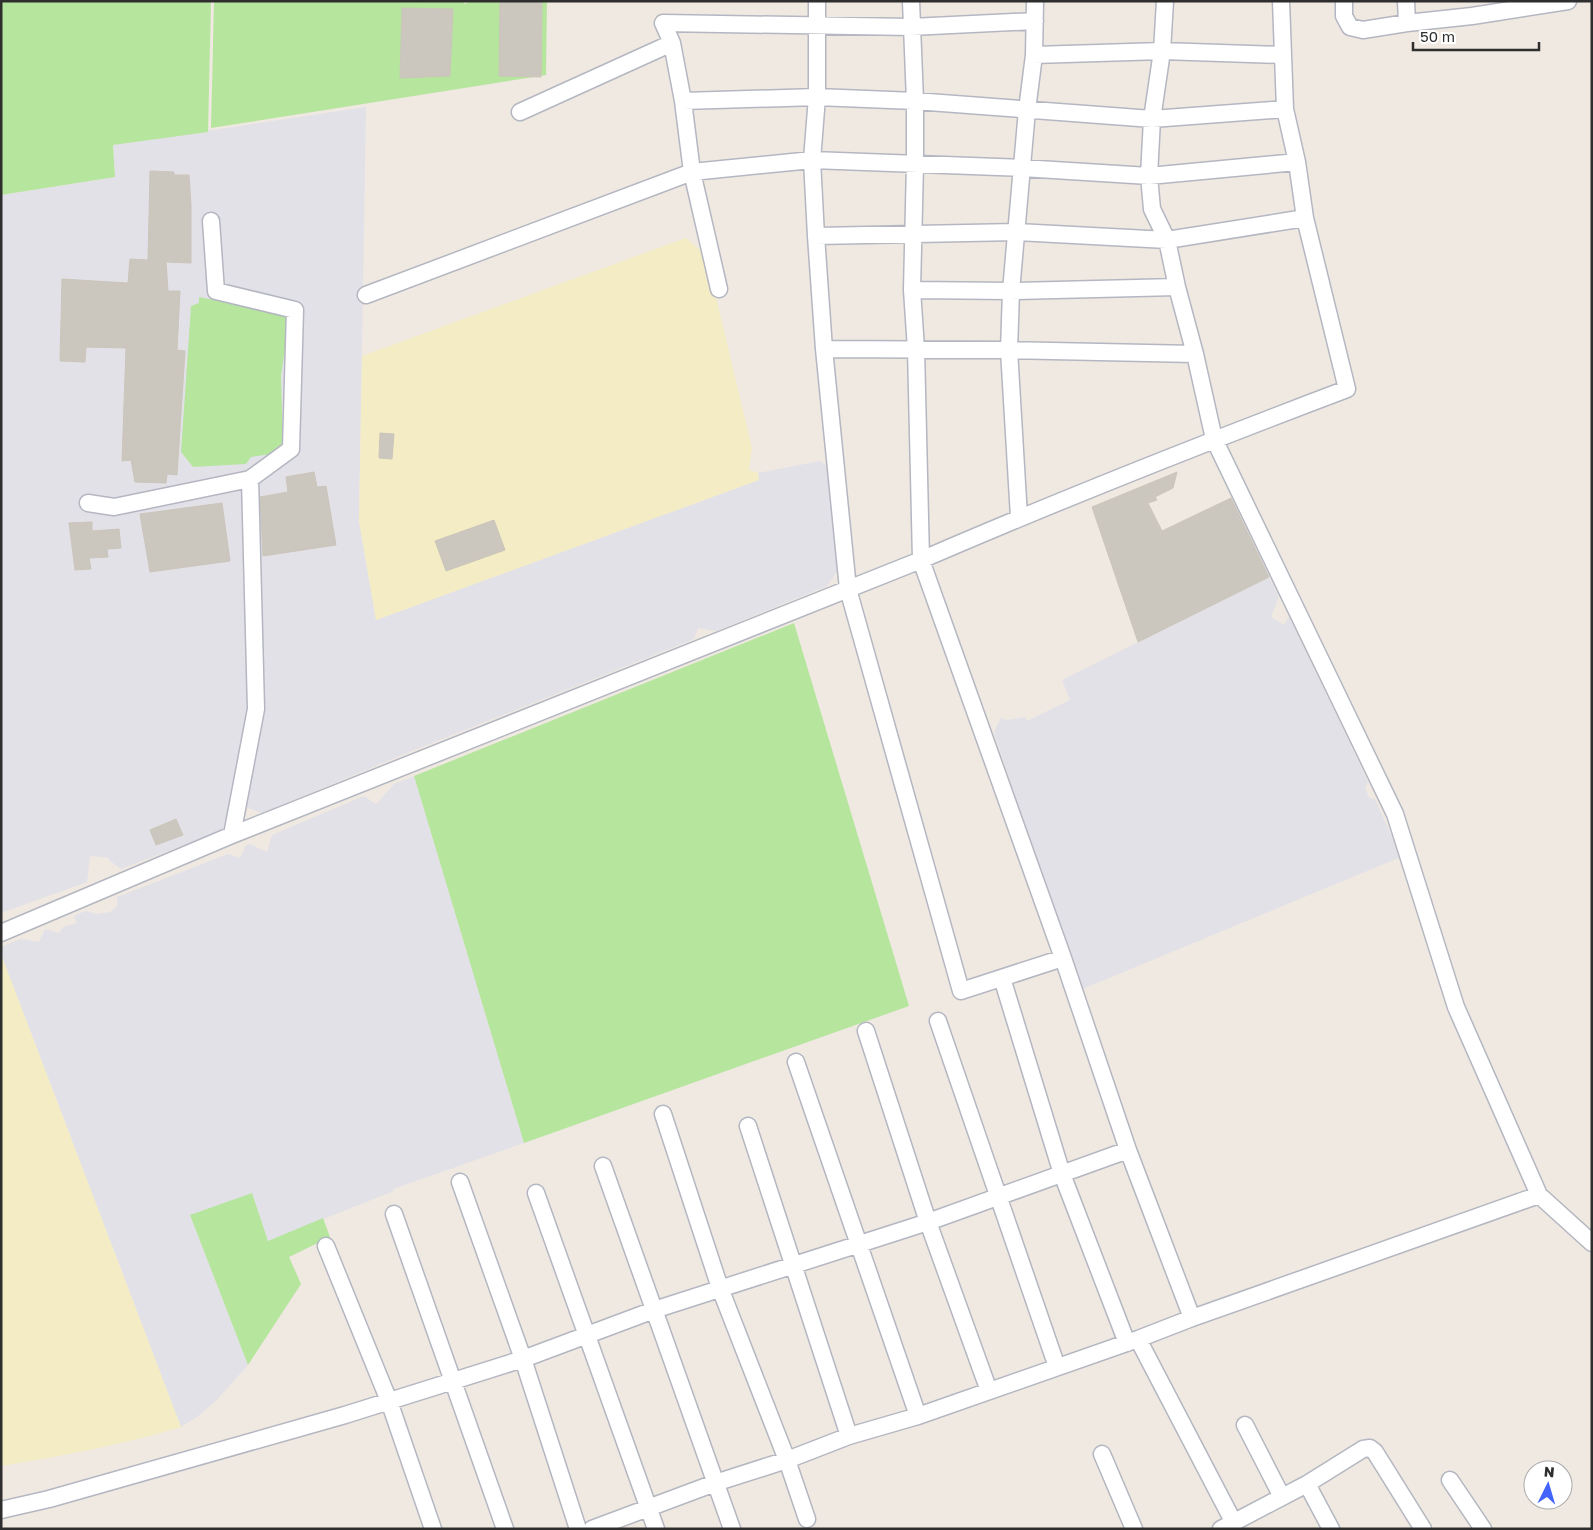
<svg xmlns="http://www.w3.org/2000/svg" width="1593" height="1530" font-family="'Golos Text',sans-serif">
<rect width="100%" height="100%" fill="#efe9e1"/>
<path fill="#e3e1e8" d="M366,107L359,521L376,620L759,480L758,473L820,461L829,467L837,572L827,586L716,631L698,628L694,639L407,753L262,813L231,802L224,829L189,843L121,869L109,860V858L90,856L87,882L1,913V195L115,177L113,145Z
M1269,577L1279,597L1271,617L1284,625L1289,616L1368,782L1365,788L1369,798L1375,799L1401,857L1080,990L994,733L995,730L1001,718L1007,720L1025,717L1027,721L1070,700L1062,680Z
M414,776L524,1143L393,1189L394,1191L268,1241L190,1215L248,1365L216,1401L197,1417L181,1427L1,954V947L20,939L39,942L45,929L59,933L63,927L77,923L74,916L85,911L97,914L110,912L117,906V897L228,854L240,858L246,845L250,844L267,852L272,835L364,796L376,804L394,784Z"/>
<path fill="#b6e59e" d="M1,1H211L208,132L113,145L115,177L1,195Z
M214,1H464V4L471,1H547L546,75L211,128Z
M199,297L290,315L281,376L283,442L278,453L251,457L246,464L193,467L181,452L191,306L199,303Z
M794,623L909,1006L524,1143L414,776Z
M252,1193L268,1241L323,1218L330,1237L289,1257L301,1284L248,1365L190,1215Z"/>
<path fill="#f3ecc5" d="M686,238L706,255L752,448L749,470L758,473L759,480L376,620L359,521L362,356Z
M1,954L181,1427C122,1445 62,1456 1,1466Z"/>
<path fill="#cbc7bf" stroke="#cbc5ba" d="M500,1H542L541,77L499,76Z
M402,8L453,9L450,76L400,78Z
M150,171L174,172V175H189L191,206V263L166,262L168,291H180L177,350L185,351L177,475L167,474L166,483L135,482L131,460L122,461L126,348L86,347L85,362L60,361L62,279L128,283L130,259L148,260Z
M380,433L394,434L392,459L379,458Z
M314,472L317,487L326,486L336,545L263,556L260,497L288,492L286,477Z
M1177,472L1173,488L1155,497L1157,500L1148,503L1162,531L1231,498L1269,577L1138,642L1092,507Z
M222,503L230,561L150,572L140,514Z
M494,520L505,550L446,571L435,541Z
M92,522V531L119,529L121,548L107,549L108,557L89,558L91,569L75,570L69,523Z
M176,819L183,835L156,845L150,830Z"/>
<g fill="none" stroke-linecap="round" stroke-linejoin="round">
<defs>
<path id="minor" d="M817,1V97L812,160L816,236L824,349L848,589L961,991L1063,958
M911,1L915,101V164L912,290L916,349L921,560L1063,958L1128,1150L1192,1318
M1165,1L1162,51L1152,119L1149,176L1152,209L1167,240L1177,287L1195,354L1214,439L1395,814L1456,1007L1539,1195L1592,1243
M1344,1V16L1350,27L1363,30L1407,23L1472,16L1568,1
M1406,1L1407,23
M1034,55L1162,51L1282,55
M683,101L817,97L915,101L1152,119L1285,109
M520,112L672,43
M816,236L1017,232L1167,240L1305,218
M719,289L692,172L683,101L672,43L663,23L911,27L1035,21
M912,290L1011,291L1177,287
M366,295L692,172L812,160L1022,168L1149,176L1297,162
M824,349L1009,350L1195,354
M88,503L114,507L250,479L291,449L295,310L216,291L211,221
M1019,517L1009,350L1011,291L1027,110L1034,55L1035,1
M232,835L256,709L250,479
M1,933L232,835L921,560C1062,499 1204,443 1347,389L1305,218L1297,162L1285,109L1281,1
M1002,978L1062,1174L1127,1343
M938,1021L1057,1367
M866,1031L928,1222L989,1391
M796,1062L918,1416
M663,1114L720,1288L787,1460L807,1519
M748,1126L849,1436
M603,1166L732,1529
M460,1182L523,1359L578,1529
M536,1193L656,1529
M394,1214L505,1529
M326,1246L389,1401L433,1529
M1138,1339L1234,1523
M1245,1425L1282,1497
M1102,1454L1134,1529
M1450,1480L1483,1529
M1307,1484L1331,1529
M1,1510L49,1499L345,1415L523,1359L654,1310L928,1222L1128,1150
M592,1529L715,1483L787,1460L849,1436L918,1416L1138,1339L1192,1318L1539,1195
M1221,1529L1307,1484L1363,1449L1370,1448L1375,1452L1423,1529"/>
</defs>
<use href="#minor" stroke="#b4b7c1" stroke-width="19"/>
<use href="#minor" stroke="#fff" stroke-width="16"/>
</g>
<rect width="1593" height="1530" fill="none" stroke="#2e2e2e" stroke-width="5"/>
<g transform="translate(1548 1485) rotate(5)"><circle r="24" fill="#ffffff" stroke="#ababab"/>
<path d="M0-4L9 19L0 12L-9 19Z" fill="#4264fb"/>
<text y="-8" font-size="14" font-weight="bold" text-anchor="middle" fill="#2e2e2e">N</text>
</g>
<path d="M1413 42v8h126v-8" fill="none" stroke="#2e2e2e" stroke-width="2.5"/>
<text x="1420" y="42" font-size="15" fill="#2e2e2e" stroke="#ffffff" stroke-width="4" paint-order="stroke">50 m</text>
</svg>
